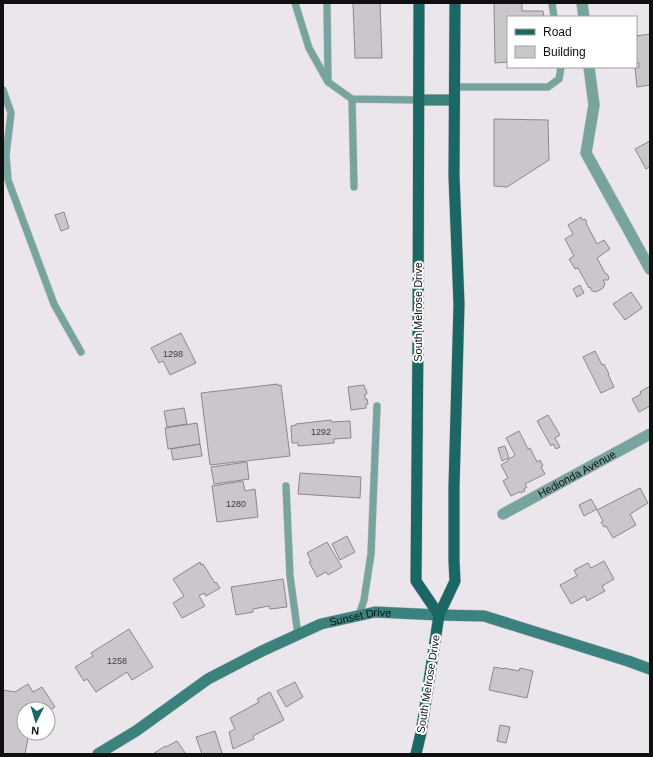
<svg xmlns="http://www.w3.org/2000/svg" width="653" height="757" font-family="Arial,sans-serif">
<rect width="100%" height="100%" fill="#eae6eb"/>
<path fill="#cac6cb" stroke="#8b878c" d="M353,3H380L382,58H355Z
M494,3H522V11H543L544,17H508V62L495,63Z
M650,34V85L637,87L635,68L639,67V63H636V36Z
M494,119L548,120L549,160L507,187L494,186Z
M650,141V166L646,169L635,149Z
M64,212L69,228L61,231L55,215Z
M581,217L582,220L585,219L587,222L586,223L597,244L604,240L610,249L597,258L605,273L607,274L609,277L608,280H603L605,283L603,288L596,292L592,291L590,287L589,288L578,268L575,269L569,259L574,256L565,239L573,234L568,225Z
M580,285L584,293L577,297L573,289Z
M631,292L642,308L625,320L613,304Z
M181,333L196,363L170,375L163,361L159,363L151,348Z
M595,351L602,365L604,364L609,374H608L614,387L601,393L583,357Z
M278,384V386L281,385L290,456L210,465L201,393Z
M364,385L365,389H366L367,394H365V399H367L368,404H366V408L351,410L348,387Z
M650,386V406L639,412L632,399L641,394L640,392Z
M184,408L187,424L167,427L164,411Z
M548,415L560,435L555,438L560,447L556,449L553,444L551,446L537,421Z
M331,420V422L350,421L351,438L334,439V443L298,446V443H292L291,426L296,425V424Z
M197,423L200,444L168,449L165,428Z
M519,431L528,449L530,448L537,462L540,460L543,466L541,467L545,474L525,484L527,487L524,489L525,491L520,493L519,492L511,496L503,481L508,478L501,465L508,461V460L515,455L506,438Z
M200,444L202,456L173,460L171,449Z
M505,446L509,458L502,461L498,448Z
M247,462L249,479L214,484L211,467Z
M300,473L361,477L360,498L298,494Z
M243,481L245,491L255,489L258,517L217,522L212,486Z
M640,488L648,503L630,514L636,525L613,538L606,526L604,527L601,522L603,521L597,510Z
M591,499L597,509L584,516L579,505Z
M347,536L355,552L340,560L332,544Z
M327,542L342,567L328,575L326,572L317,577L309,562L311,561L307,553Z
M604,561L614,579L602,586L605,591L587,601L585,596L571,604L560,585L577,576L574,570L588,563L591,568Z
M200,562L201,565L203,564L215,583L216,582L220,588L206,596L204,593L199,596L205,606L182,618L173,603L184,596L173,579Z
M283,579L287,607L270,609L269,606L253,609V612L236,615L231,587Z
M129,629L153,667L132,680L127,672L96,692L87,679L84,681L75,667L93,656L91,653Z
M494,667L504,669V668L519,671L520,668L533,671L527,698L489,690Z
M295,682L303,697L286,707L277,691Z
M28,684L33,692L42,687L55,707L48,711V709H24V733H29L25,754H3V690L15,692Z
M270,692L284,720L253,736L254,739L233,749L229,732L235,729L230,718L259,702L257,699Z
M500,725L510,727L506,743L497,741Z
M215,731L222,753L219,754H202L196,737Z
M177,741L186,754H153L165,746L166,747Z"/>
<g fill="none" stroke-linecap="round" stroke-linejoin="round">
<defs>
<path id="service" d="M295,3L309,48L328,82L352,99L419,100
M327,3L328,80
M552,3L554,17
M454,87H548L559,79L561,67
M3,90L11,113L6,155L8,180L54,304L81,352
M352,99L354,187
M286,486L290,576L298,635
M359,615L364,600L371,554L377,406"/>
<g id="minor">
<path d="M582,3L584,17"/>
<path d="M589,67L594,105L586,153L650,269"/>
<path id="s1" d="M503,514L650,434"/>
</g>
<g id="secondary">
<path d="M419,100H454"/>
<path id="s2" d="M98,754L136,731L208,679L262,651L321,624L375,612L439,615L484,616L628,661L650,669"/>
</g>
<path id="primary" d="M419,3L418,340L416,581L439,615
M416,754L421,733L439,615L455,581L454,561V487L459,304L454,176L455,3"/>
</defs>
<use href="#service" stroke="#c7c4c8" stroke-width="8"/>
<use href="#minor" stroke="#c7c4c8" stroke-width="12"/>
<use href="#secondary" stroke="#c7c4c8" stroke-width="12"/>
<use href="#primary" stroke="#c7c4c8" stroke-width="12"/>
<use href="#service" stroke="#78a4a0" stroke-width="7"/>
<use href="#minor" stroke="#78a4a0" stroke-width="11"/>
<use href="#secondary" stroke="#3b827e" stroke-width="11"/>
<use href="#primary" stroke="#1b6763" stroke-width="11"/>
</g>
<g text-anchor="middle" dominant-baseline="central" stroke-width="4" stroke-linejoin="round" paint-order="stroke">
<g font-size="9" fill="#3e3d3f">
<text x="173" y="354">1298</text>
<text x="321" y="432">1292</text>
<text x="236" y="504">1280</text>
<text x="117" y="661">1258</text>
</g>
<g font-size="11" fill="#100f10" stroke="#fff">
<text transform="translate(418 312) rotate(-90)">South Melrose Drive</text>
<text stroke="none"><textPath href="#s1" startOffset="84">Hedionda Avenue</textPath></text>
<text stroke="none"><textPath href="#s2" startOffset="299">Sunset Drive</textPath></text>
<text transform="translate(428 684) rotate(-81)">South Melrose Drive</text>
</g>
</g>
<rect width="653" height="757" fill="none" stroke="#100f10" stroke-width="8"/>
<rect x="507" y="16" width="130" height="52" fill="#ffffff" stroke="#9f9f9f"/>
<rect x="515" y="29" width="20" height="6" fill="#1b6763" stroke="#9f9f9f"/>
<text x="543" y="36" font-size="12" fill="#100f10">Road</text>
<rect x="515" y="46" width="20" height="12" fill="#cac6cb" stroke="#9f9f9f"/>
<text x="543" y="56" font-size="12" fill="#100f10">Building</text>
<g transform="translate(36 721) rotate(185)"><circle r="19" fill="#ffffff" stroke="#9f9f9f"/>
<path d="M0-3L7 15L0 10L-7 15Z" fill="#1c6864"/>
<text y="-6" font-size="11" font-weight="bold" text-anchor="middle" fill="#100f10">N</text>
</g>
</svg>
